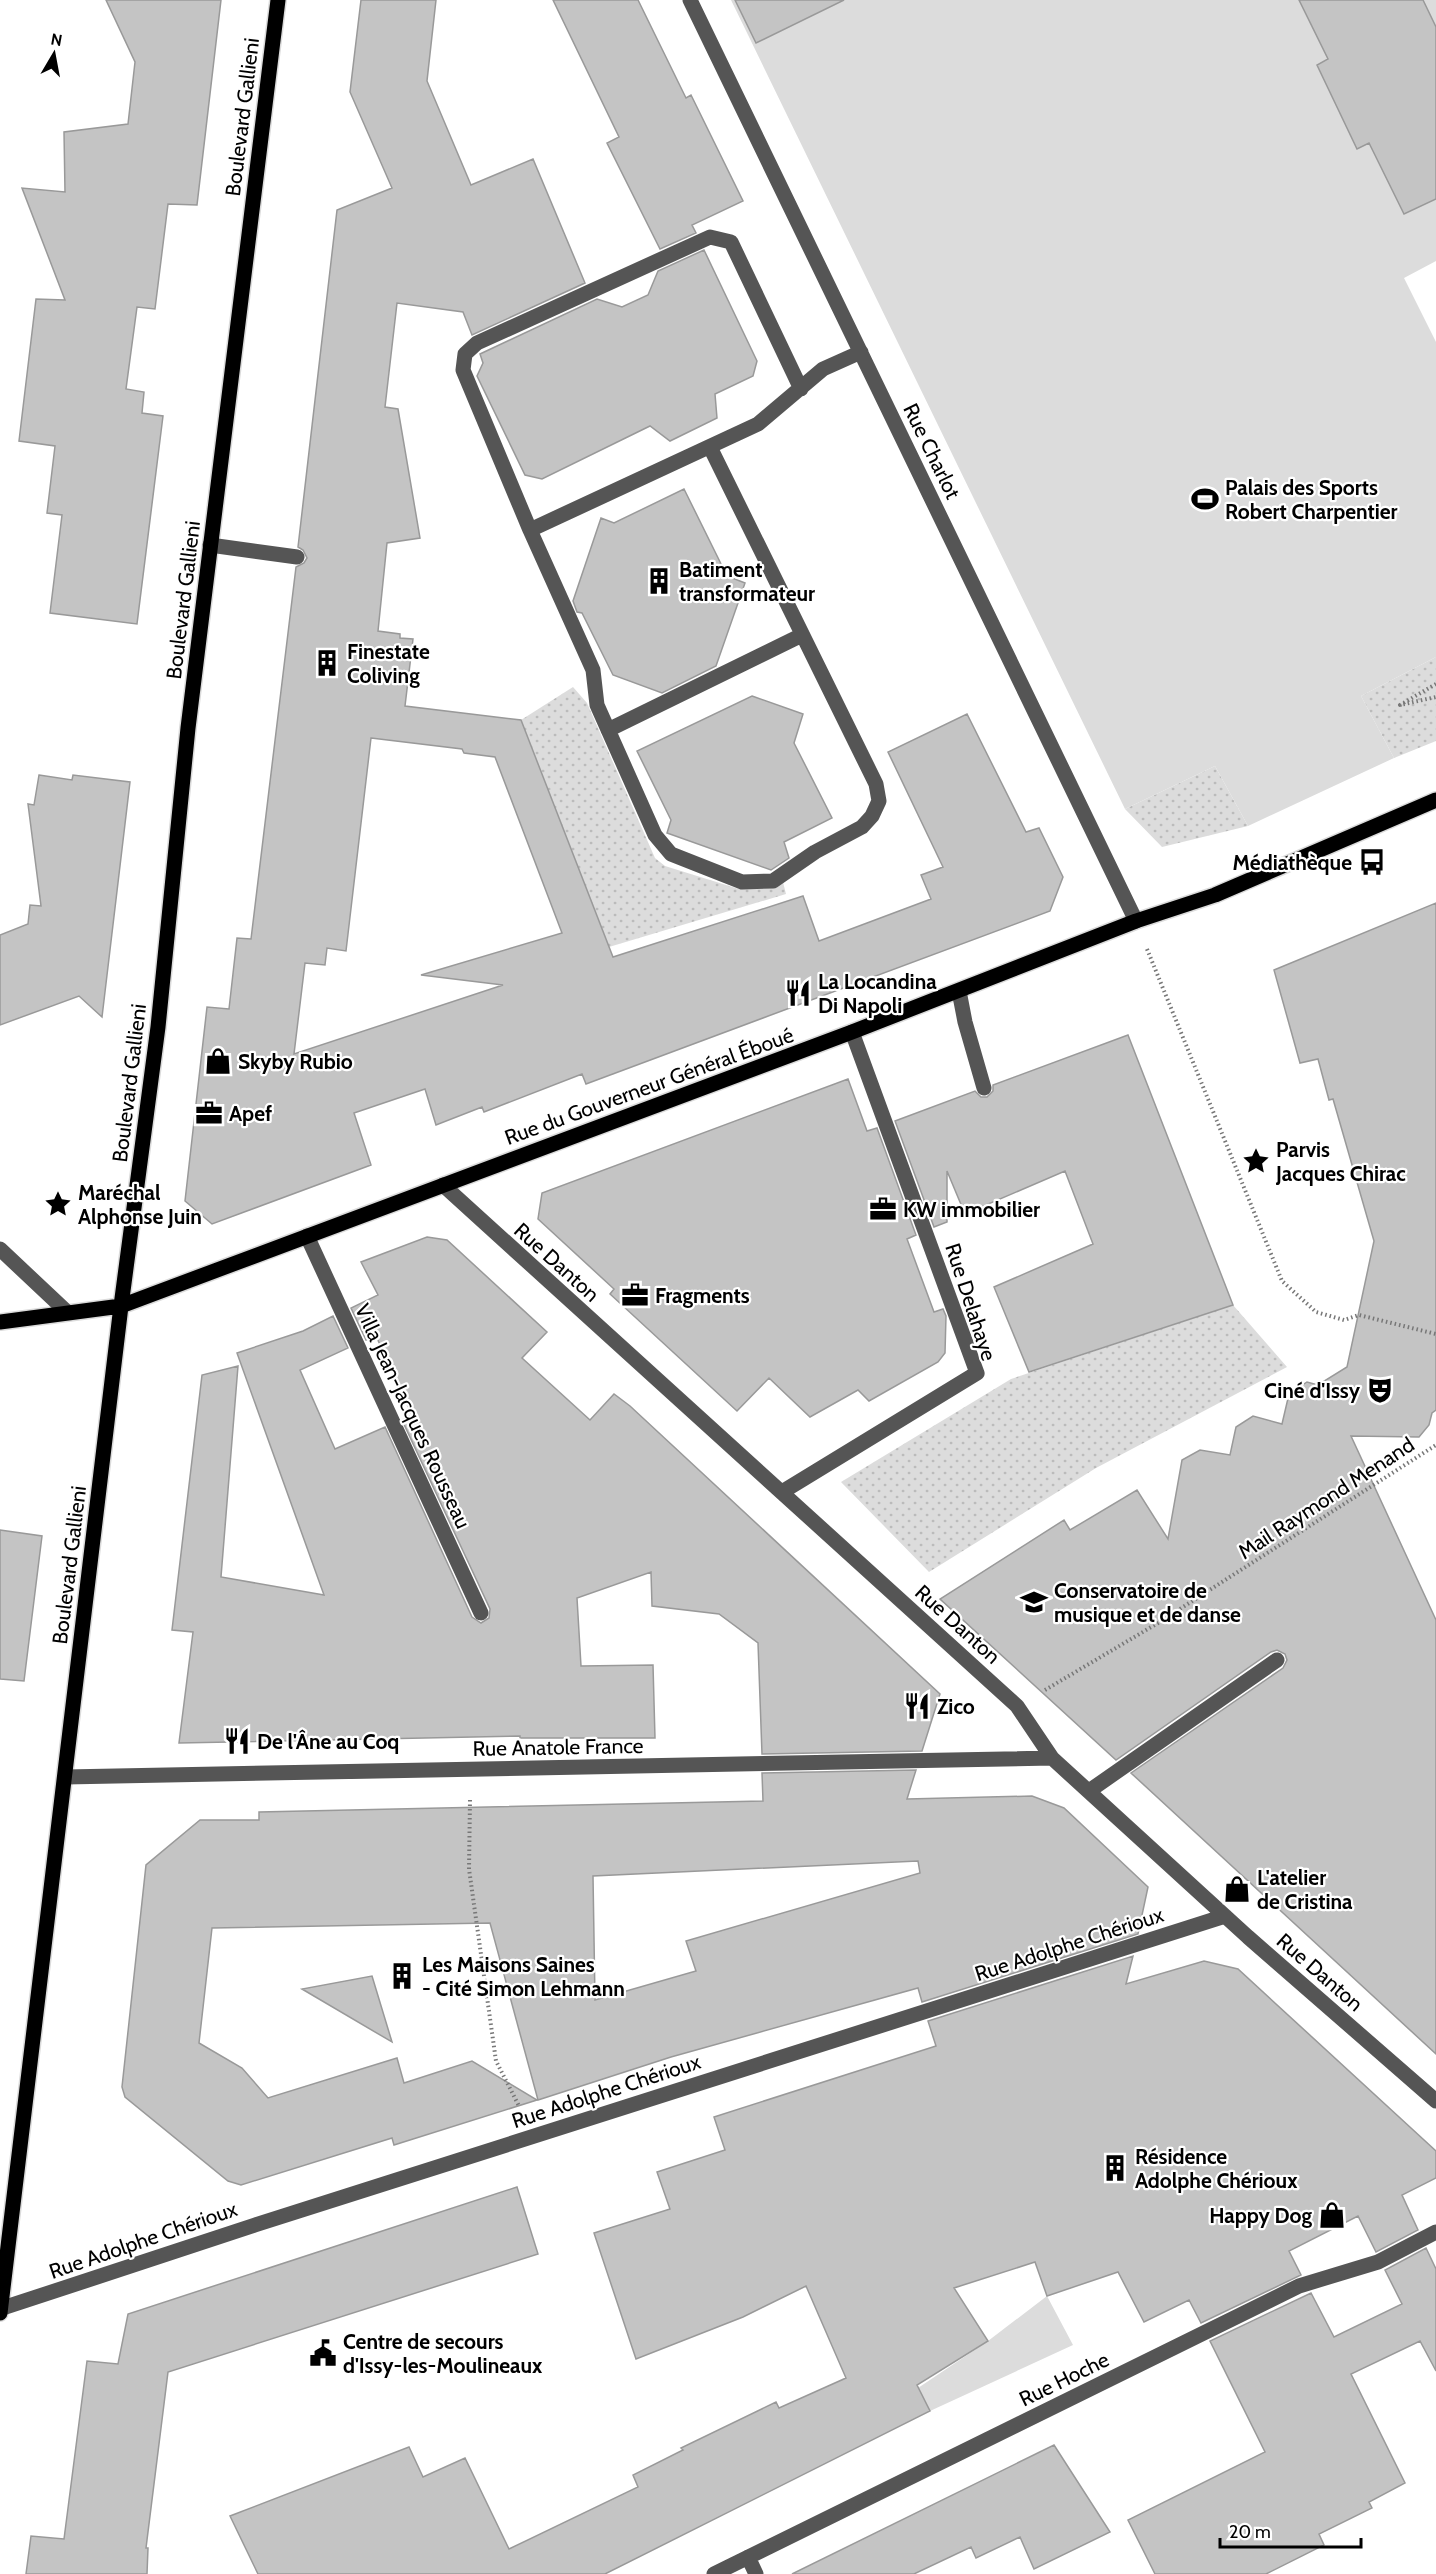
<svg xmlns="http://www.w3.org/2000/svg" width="1436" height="2574" font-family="Cabin,sans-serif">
<defs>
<pattern id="grass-dots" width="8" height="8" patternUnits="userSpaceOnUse" patternTransform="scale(1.5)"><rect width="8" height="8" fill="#dcdcdc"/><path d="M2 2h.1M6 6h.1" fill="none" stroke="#bbb" stroke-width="1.8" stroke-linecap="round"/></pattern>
</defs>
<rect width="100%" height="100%" fill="#fff"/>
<path fill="url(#grass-dots)" d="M1436,657V741L1394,758L1361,696Z
M573,687L587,703L655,858L665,866L739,889L783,882L786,894L609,947L521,720Z
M1215,766L1248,826L1162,847L1125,809Z
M1233,1305L1287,1367L1096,1468L929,1572L841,1482L1011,1379Z"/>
<path fill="#dcdcdc" d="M731,0H1436V261L1404,278L1436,342V657L1361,696L1394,758L1248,826L1215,766L1125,809Z
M1047,2296L1073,2345L930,2411L918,2388L988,2341Z"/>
<path fill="#c4c4c4" stroke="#999" stroke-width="1.5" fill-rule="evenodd" d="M106,0H221L197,205L168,204L155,309L137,307L126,389L144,392L142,413L163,416L137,624L50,613L62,515L47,513L55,446L19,441L36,299L65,300L22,188L65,192L64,132L128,124L135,62Z
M361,0H436L427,81L471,185L533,159L585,283L472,335L463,312L397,303L385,407L398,409L420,538L387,543L378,631L400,634V638L413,639L405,706L521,720L613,957L803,896L819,941L931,899L921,875L943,867L888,752L967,714L1026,832L1039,828L1063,877L1050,911L586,1084L582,1074L484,1112L482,1107L436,1125L425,1089L354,1113L371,1165L212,1224L185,1201L207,1007L229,1009L237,938L251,939L296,567L304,563L307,558L303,550L298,547L337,210L392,188L350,92ZM371,738L462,749L464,753L495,757L562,933L421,975L503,985L294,1054L305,963L325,965L327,948L346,951Z
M553,0H638L686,98L691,95L743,201L692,225L696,233L660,249L607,143L619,137Z
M735,0H844L756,43Z
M1299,0H1423L1436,27V199L1404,214L1369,143L1357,149L1317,65L1328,59Z
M704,250L757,361L753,376L715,394L717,418L670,441L650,426L542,479L525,475L477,376L483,363L480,354L597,299L622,307L648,295L658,271Z
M684,489L727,576L745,583L716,666L662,693L613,675L582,613L577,612L573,601L601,518L614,523Z
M752,696L803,714L794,743L832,818L784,842L789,858L771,870L667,833L671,820L637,751Z
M39,775L72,780L73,775L130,782L102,1017L79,996L0,1025V935L28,924L30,905L41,906L28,804L34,805Z
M1436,903V1410L1432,1413L1429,1425L1419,1437L1351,1436L1436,1620V2054L1131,1773L1283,1668L1287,1660L1285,1654L1277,1650L1271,1652L1116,1760L940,1599L1064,1520L1070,1530L1137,1490L1168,1539L1182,1460L1200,1450L1230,1455L1236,1427L1253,1416L1282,1424L1289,1394L1307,1382L1318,1385L1347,1367L1374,1241L1333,1099L1329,1100L1318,1059L1300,1063L1274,970Z
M1128,1035L1233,1305L1029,1372L994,1287L1093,1244L1065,1171L965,1214L947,1171V1222L934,1227L895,1121L975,1091L981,1097H987L993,1091V1085Z
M848,1079L867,1131L877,1128L916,1235L907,1239L934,1312L943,1309L946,1316L945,1353L938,1362L869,1401L858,1390L810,1417L769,1378L737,1411L610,1294L614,1289L538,1219L542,1193Z
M427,1237L447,1240L547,1332L522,1358L590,1420L614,1394L630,1406L940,1694L922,1751L762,1754L758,1643L719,1614L652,1606L651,1572L577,1598L581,1666L653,1665L655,1738H520V1736L179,1743L193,1632L172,1630L202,1375L238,1366L221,1577L324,1595L237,1353L303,1331L333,1316L348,1348L300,1370L335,1449L385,1427L472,1617L481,1623L489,1618L490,1609L402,1420L412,1415L376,1336L366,1340L351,1308L378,1295L361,1262Z
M0,1530L42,1536L24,1681L0,1679Z
M916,1770L907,1799L1032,1796L1064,1808L1148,1887L1138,1934L922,2002L918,1988L671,2057L538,2100L490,1923L212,1928L199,2043L242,2068L268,2098L397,2058L404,2083L472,2061L537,2100L394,2145L392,2138L241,2185L228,2181L125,2097L122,2087L146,1865L200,1820H259V1812L763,1801L762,1773ZM918,1861L920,1873L686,1941L696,1971L595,2000L593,1876Z
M1133,1956L1126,1984L1204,1961L1238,1969L1436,2151V2178L1402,2195L1418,2230L1376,2252L1358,2216L1289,2251L1301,2275L1201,2323L1189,2300L1144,2322L1118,2272L1047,2296L1035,2262L954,2288L988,2341L917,2385L930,2411L605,2574H258L230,2516L409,2447L423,2477L465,2458L509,2549L638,2487L633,2475L683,2450L681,2448L776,2402L779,2408L846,2378L806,2286L743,2317L636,2359L594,2233L670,2209L657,2172L725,2150L714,2117L936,2046L928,2021Z
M372,1976L392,2042L302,1989Z
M517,2187L538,2254L168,2372L146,2548H148L147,2574H26L31,2536L64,2539L87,2361L118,2364L128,2314Z
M1426,2248L1436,2269V2371L1420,2341L1351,2374L1405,2483L1369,2502L1372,2508L1319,2534L1324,2545L1266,2574H1155L1128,2520L1265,2452L1210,2341L1311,2293L1334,2337L1402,2304L1385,2270Z
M1054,2445L1110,2532L1034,2569L1020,2537L976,2558L971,2547L914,2574H792Z"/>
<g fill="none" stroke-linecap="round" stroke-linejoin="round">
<defs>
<path id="major" d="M0,1322L121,1306L852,1032L1136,921L1215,895L1436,800
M0,2313L121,1306L158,1027L188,728L278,0"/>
</defs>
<use href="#major" stroke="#dbdbdb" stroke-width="18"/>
<path stroke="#777" stroke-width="4" stroke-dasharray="1.5 3" stroke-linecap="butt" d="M1436,684L1400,705L1436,697
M1147,949L1282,1281L1316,1312L1344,1320L1359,1315L1436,1334
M1045,1690L1158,1623L1436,1445
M470,1800L469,1869L496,2061L519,2106"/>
<path stroke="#555" stroke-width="15" d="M690,0L1136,921
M710,447L876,784L879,801L872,816L862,827L815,852L773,881L742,882L671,854L655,835L597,705L593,670L530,530L463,370L465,354L477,343L710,237L731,242L801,389
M530,530L758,424L823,369L861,352
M210,545L297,557
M608,730L802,635
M959,991L965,1022L984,1088
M443,1185L1006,1696L1017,1706L1052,1758L1248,1937L1436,2101
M307,1236L481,1613
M0,1249L67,1312
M782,1492L977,1373L852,1032
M65,1777L1052,1758
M1089,1791L1277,1660
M0,2309L255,2225L1225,1916
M748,2557L756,2574
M714,2574L1299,2286L1378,2262L1436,2232"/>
<use href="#major" stroke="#000" stroke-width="15"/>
</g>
<defs>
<symbol id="stadium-bare" viewBox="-9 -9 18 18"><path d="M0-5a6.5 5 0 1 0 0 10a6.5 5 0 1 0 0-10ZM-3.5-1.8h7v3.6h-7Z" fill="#000" stroke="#fff" stroke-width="2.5" paint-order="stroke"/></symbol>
<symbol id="building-bare" viewBox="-9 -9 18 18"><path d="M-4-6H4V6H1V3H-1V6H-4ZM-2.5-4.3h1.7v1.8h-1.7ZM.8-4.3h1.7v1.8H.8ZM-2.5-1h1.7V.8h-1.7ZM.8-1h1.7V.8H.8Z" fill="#000" stroke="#fff" stroke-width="2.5" paint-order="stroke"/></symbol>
<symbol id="bus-bare" viewBox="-9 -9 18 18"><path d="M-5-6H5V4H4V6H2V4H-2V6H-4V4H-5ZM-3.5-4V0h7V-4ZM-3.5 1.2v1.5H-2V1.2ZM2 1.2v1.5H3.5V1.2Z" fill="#000" stroke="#fff" stroke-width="2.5" paint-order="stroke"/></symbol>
<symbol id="restaurant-bare" viewBox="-9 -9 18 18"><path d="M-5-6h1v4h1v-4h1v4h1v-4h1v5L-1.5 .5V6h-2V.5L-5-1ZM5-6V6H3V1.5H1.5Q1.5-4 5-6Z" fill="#000" stroke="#fff" stroke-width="2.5" paint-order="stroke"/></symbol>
<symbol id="shop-bare" viewBox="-9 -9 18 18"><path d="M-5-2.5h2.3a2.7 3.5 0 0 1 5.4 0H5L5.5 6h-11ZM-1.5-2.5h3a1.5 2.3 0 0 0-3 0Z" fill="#000" stroke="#fff" stroke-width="2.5" paint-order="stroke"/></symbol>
<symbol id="office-bare" viewBox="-9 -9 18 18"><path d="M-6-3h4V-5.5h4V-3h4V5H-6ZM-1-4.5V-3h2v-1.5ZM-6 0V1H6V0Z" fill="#000" stroke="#fff" stroke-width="2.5" paint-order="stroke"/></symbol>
<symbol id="sight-bare" viewBox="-9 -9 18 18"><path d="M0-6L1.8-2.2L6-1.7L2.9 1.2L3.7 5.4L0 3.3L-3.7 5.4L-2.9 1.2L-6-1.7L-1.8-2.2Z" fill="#000" stroke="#fff" stroke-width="2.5" paint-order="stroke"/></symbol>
<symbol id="theatre-bare" viewBox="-9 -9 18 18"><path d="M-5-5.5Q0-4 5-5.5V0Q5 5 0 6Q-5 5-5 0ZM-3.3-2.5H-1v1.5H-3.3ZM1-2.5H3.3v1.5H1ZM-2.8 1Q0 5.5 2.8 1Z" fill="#000" stroke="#fff" stroke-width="2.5" paint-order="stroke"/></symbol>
<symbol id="university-bare" viewBox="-9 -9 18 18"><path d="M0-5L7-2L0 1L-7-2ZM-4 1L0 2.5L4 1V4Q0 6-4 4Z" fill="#000" stroke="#fff" stroke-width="2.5" paint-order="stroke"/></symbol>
<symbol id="civic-bare" viewBox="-9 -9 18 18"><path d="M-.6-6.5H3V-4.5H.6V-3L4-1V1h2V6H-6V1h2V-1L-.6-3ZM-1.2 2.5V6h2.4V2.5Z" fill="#000" stroke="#fff" stroke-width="2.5" paint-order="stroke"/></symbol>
</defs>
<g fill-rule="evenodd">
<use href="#stadium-bare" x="1186" y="480" width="38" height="38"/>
<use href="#building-bare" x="640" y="562" width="38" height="38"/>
<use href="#building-bare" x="308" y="644" width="38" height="38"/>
<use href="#bus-bare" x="1353" y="843" width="38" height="38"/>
<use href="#restaurant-bare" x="779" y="974" width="38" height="38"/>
<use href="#shop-bare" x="199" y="1042" width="38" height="38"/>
<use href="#office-bare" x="190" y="1094" width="38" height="38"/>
<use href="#sight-bare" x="1237" y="1142" width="38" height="38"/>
<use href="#sight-bare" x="39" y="1185" width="38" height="38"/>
<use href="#office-bare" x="864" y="1190" width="38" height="38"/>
<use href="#office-bare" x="616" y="1276" width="38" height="38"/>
<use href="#theatre-bare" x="1361" y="1371" width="38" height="38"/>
<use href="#university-bare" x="1015" y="1583" width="38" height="38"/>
<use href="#restaurant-bare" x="898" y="1687" width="38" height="38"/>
<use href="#restaurant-bare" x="218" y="1722" width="38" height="38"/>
<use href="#shop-bare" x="1218" y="1870" width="38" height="38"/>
<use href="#building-bare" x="383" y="1957" width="38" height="38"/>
<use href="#building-bare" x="1096" y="2149" width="38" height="38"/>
<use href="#shop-bare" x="1313" y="2196" width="38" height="38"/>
<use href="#civic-bare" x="304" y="2334" width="38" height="38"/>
</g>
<g text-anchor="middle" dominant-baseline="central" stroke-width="4.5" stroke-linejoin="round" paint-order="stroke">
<g font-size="21" fill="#000" stroke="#fff">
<text transform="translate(242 117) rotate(-83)">Boulevard Gallieni</text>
<text transform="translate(932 451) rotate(64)">Rue Charlot</text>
<text transform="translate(183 600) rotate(-83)">Boulevard Gallieni</text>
<text transform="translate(129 1083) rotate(-83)">Boulevard Gallieni</text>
<text transform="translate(649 1086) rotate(-20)">Rue du Gouverneur Général Éboué</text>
<text transform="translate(557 1262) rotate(42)">Rue Danton</text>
<text transform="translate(971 1302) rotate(72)">Rue Delahaye</text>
<text transform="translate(413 1416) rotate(65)">Villa Jean-Jacques Rousseau</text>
<text transform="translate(1326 1498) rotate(-33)">Mail Raymond Menand</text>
<text transform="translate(69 1565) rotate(-83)">Boulevard Gallieni</text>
<text transform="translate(958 1624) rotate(42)">Rue Danton</text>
<text transform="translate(558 1747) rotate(-1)">Rue Anatole France</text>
<text transform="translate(1069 1944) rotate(-18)">Rue Adolphe Chérioux</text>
<text transform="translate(1320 1972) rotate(41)">Rue Danton</text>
<text transform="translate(606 2091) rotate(-18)">Rue Adolphe Chérioux</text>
<text transform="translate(143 2240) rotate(-19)">Rue Adolphe Chérioux</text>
<text transform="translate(1064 2379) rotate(-26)">Rue Hoche</text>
</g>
<g font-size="21" font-weight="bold" fill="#000" stroke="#fff" text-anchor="start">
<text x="1225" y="487">Palais des Sports<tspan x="1225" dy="24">Robert Charpentier</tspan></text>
<text x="679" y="569">Batiment<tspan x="679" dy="24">transformateur</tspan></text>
<text x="347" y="651">Finestate<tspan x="347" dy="24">Coliving</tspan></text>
<text x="1352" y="862" text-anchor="end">Médiathèque</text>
<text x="818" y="981">La Locandina<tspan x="818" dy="24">Di Napoli</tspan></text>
<text x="238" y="1061">Skyby Rubio</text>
<text x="229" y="1113">Apef</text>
<text x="1276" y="1149">Parvis<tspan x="1276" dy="24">Jacques Chirac</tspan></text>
<text x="78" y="1192">Maréchal<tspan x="78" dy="24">Alphonse Juin</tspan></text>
<text x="903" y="1209">KW immobilier</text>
<text x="655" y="1295">Fragments</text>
<text x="1360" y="1390" text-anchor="end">Ciné d'Issy</text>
<text x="1054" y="1590">Conservatoire de<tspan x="1054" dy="24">musique et de danse</tspan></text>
<text x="937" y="1706">Zico</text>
<text x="257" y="1741">De l'Âne au Coq</text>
<text x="1257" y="1877">L'atelier<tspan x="1257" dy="24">de Cristina</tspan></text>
<text x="422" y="1964">Les Maisons Saines<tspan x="422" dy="24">- Cité Simon Lehmann</tspan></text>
<text x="1135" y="2156">Résidence<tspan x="1135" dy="24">Adolphe Chérioux</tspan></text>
<text x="1312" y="2215" text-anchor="end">Happy Dog</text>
<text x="343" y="2341">Centre de secours<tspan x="343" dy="24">d'Issy-les-Moulineaux</tspan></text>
</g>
</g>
<g transform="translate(54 54) rotate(10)" stroke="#ffffff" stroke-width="4.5" paint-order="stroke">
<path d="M0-4.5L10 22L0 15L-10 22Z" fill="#000000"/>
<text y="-9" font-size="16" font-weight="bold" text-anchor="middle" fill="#000000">N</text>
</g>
<path d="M1220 2538v9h141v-9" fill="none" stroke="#000000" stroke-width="3"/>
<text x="1229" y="2538" font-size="18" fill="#000000" stroke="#ffffff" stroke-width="4.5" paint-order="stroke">20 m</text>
</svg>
